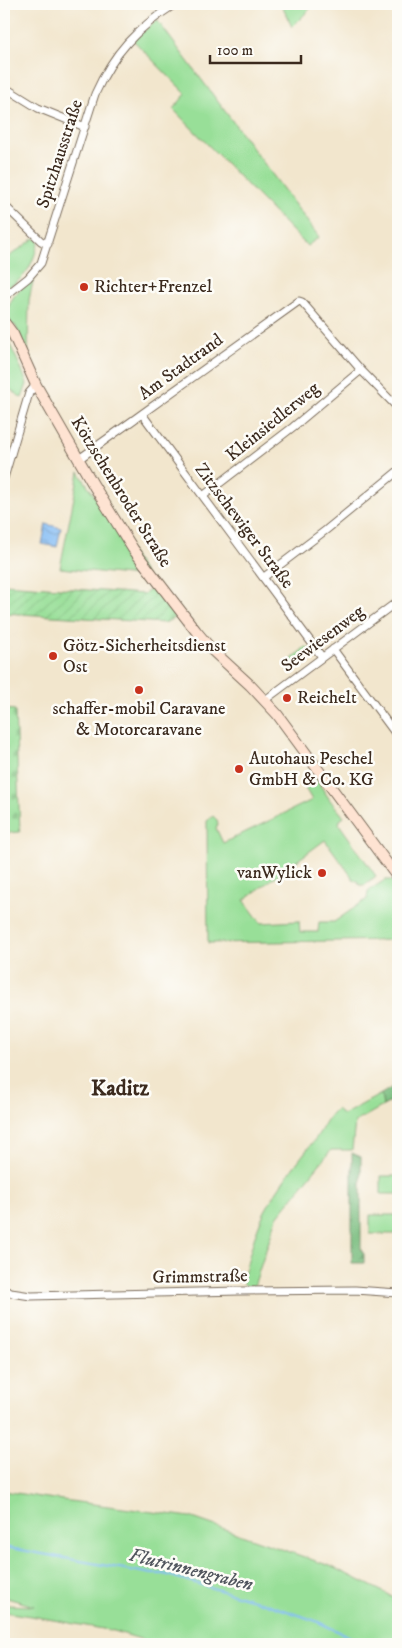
<svg xmlns="http://www.w3.org/2000/svg" width="402" height="1648" font-family="'IM FELL DW Pica',serif">
<defs>
<pattern id="forest-firs" width="22" height="20" patternUnits="userSpaceOnUse" patternTransform="scale(1.25)"><rect width="22" height="20" fill="#7abe80"/><path d="M5 1l3.5 6h-7zM16 11l3.5 6h-7z" fill="#659b68"/></pattern>
<pattern id="cemetery-stones" width="16" height="16" patternUnits="userSpaceOnUse" patternTransform="scale(1.25)"><rect width="16" height="16" fill="#98df98"/><path d="M2 7V4a2 2 0 0 1 4 0v3zM10 15v-3a2 2 0 0 1 4 0v3z" fill="#84c083"/></pattern>
<pattern id="park-crowns" width="20" height="18" patternUnits="userSpaceOnUse" patternTransform="scale(1.25)"><rect width="20" height="18" fill="#98df98"/><path d="M2 6a3 3 0 1 1 6 0M12 15a3 3 0 1 1 6 0" fill="none" stroke="#84c083"/></pattern>
<pattern id="garden-furrows" width="10" height="10" patternUnits="userSpaceOnUse" patternTransform="scale(1.25)"><rect width="10" height="10" fill="#98df98"/><path d="M-1 1l2-2M0 10L10 0M9 11l2-2" fill="none" stroke="#84c083"/></pattern>
<pattern id="water-waves" width="16" height="10" patternUnits="userSpaceOnUse" patternTransform="scale(1.25)"><rect width="16" height="10" fill="#85bdf5"/><path d="M0 5q4-4 8 0t8 0" fill="none" stroke="#6e9ac6"/></pattern>
</defs>
<rect width="100%" height="100%" fill="#fdfcf7"/>
<filter id="ink" filterUnits="userSpaceOnUse"><feTurbulence type="fractalNoise" baseFrequency=".02" numOctaves="2"/><feDisplacementMap in="SourceGraphic" scale="10" xChannelSelector="R" yChannelSelector="G"/><feConvolveMatrix kernelMatrix="1 2 1 2 8 2 1 2 1" color-interpolation-filters="sRGB"/></filter>
<filter id="wash" filterUnits="userSpaceOnUse"><feTurbulence type="fractalNoise" baseFrequency=".0096" numOctaves="4" result="noise"/><feDisplacementMap in="SourceGraphic" scale="20" xChannelSelector="R" yChannelSelector="G"/><feGaussianBlur stdDeviation="1.12" result="paint"/><feColorMatrix in="noise" values="0 0 0 0 0 0 0 0 0 0 0 0 0 0 0 0 0 1.4 0 .05"/><feComposite in="paint" operator="in"/></filter>
<g filter="url(#wash)">
<rect width="100%" height="100%" fill="#f2e6cd"/>
<path fill="#98df98" stroke="#6a845b" d="M281,4H315L292,27Z
M157,20L319,237L307,246L173,109L186,94L133,40Z
M35,238L39,241C32,265 28,278 4,289V260Z
M34,277L29,300L28,352L15,325H11C0,304 20,289 34,277Z
M4,332L22,370L27,384L22,398L4,385Z
M79,472L147,577L60,568Z
M316,779L330,800L344,817L340,820L339,824L376,876L365,885H360L357,880L355,881L325,840L244,900L261,923L299,921L300,932H318L319,922H334L367,899L368,891L385,880H391L398,890V940L208,943L207,821L213,816L217,820L218,824L216,828L223,843L312,800L305,788L308,783Z
M381,1094L383,1106L355,1122L352,1150H331L277,1217L254,1286H246L242,1281C249,1258 254,1233 265,1211C279,1185 298,1161 316,1138C323,1128 327,1117 336,1109L343,1115Z
M381,1176H398V1194H381Z
M370,1215H398V1234H370Z
M4,1491L40,1497L190,1517L330,1566L398,1599V1644H157L114,1631L37,1617L4,1612V1605L34,1606L4,1597Z"/>
<path fill="url(#forest-firs)" stroke="#5a744f" d="M398,1084V1098L383,1106L381,1094Z
M352,1153L361,1157V1250L364,1254V1263H352Z"/>
<path fill="url(#cemetery-stones)" stroke="#6a845b" d="M4,709L15,710L20,832L4,833Z"/>
<path fill="url(#park-crowns)" stroke="#6a845b" d="M305,647L311,649C310,661 302,665 292,671L288,670L286,665Z"/>
<path fill="url(#garden-furrows)" stroke="#6a845b" d="M4,584L144,594L155,587L177,616L165,623L4,613Z"/>
<path fill="url(#water-waves)" stroke="#60748a" d="M46,524L61,528L57,547L42,544Z"/>
<g fill="none" stroke-linecap="round" stroke-linejoin="round">
<path stroke="#85bdf5" stroke-width="2" d="M4,1547L152,1574H164L264,1603L316,1621L365,1644"/>
</g>
</g>
<g filter="url(#ink)">
<g fill="none" stroke-linecap="round" stroke-linejoin="round">
<defs>
<path id="street" d="M4,87L38,108L85,127
M4,205L41,241L48,244
M4,297L28,278L41,263L95,94C114,52 136,29 175,4
M142,414L322,657
M79,459L299,301L302,302L361,370L398,408
M4,478L29,393L36,385
M203,496L293,427L361,370
M264,577L326,530L398,471
M333,649L398,737
M265,700L398,601
M4,1290L11,1293L31,1296L239,1291L355,1290L398,1293"/>
<path id="secondary" d="M4,322L13,334L36,385L94,486L133,549L196,631L212,650L250,685L277,714L398,878"/>
</defs>
<use href="#street" stroke="#7b6c5b" stroke-width="9"/>
<use href="#secondary" stroke="#7b6c5b" stroke-width="12"/>
<use href="#street" stroke="#fff" stroke-width="7"/>
<use href="#secondary" stroke="#fee3d2" stroke-width="10"/>
</g>
</g>
<g fill="#c8321e" stroke="#fdfcf7" stroke-width="2">
<circle cx="84" cy="287" r="5"/>
<circle cx="53" cy="656" r="5"/>
<circle cx="139" cy="690" r="5"/>
<circle cx="287" cy="698" r="5"/>
<circle cx="239" cy="769" r="5"/>
<circle cx="322" cy="873" r="5"/>
</g>
<g text-anchor="middle" dominant-baseline="central" stroke-width="5" stroke-linejoin="round" paint-order="stroke">
<g font-size="18" fill="#3b2a1e" stroke="#fdfcf7">
<text transform="translate(60 154) rotate(-72)">Spitzhausstraße</text>
<text transform="translate(181 367) rotate(-36)">Am Stadtrand</text>
<text transform="translate(273 422) rotate(-39)">Kleinsiedlerweg</text>
<text transform="translate(121 492) rotate(58)">Kötzschenbroder Straße</text>
<text transform="translate(244 526) rotate(53)">Zitzschewiger Straße</text>
<text transform="translate(323 639) rotate(-37)">Seewiesenweg</text>
<text transform="translate(200 1277) rotate(-1)">Grimmstraße</text>
</g>
<g font-size="18" fill="#3b2a1e" stroke="#fdfcf7" text-anchor="start">
<text x="94" y="287">Richter+Frenzel</text>
<text x="63" y="646">Götz-Sicherheitsdienst<tspan x="63" dy="21">Ost</tspan></text>
<text x="297" y="698">Reichelt</text>
<text x="139" y="709" text-anchor="middle">schaffer-mobil Caravane<tspan x="139" dy="21">&amp; Motorcaravane</tspan></text>
<text x="249" y="759">Autohaus Peschel<tspan x="249" dy="21">GmbH &amp; Co. KG</tspan></text>
<text x="312" y="873" text-anchor="end">vanWylick</text>
</g>
<g font-size="19" font-style="italic" fill="#51565e" stroke="#fdfcf7">
<text transform="translate(191 1570) rotate(14)">Flutrinnengraben</text>
</g>
<g font-size="22" font-weight="bold" fill="#3b2a1e" stroke="#fdfcf7">
<text x="120" y="1088">Kaditz</text>
</g>
</g>
<rect width="402" height="1648" fill="none" stroke="#fdfcf7" stroke-width="20"/>
<path d="M210 55v8h91v-8" fill="none" stroke="#3b2a1e" stroke-width="2.5"/>
<text x="217" y="55" font-size="15" fill="#3b2a1e" stroke="#fdfcf7" stroke-width="4" paint-order="stroke">100 m</text>
</svg>
